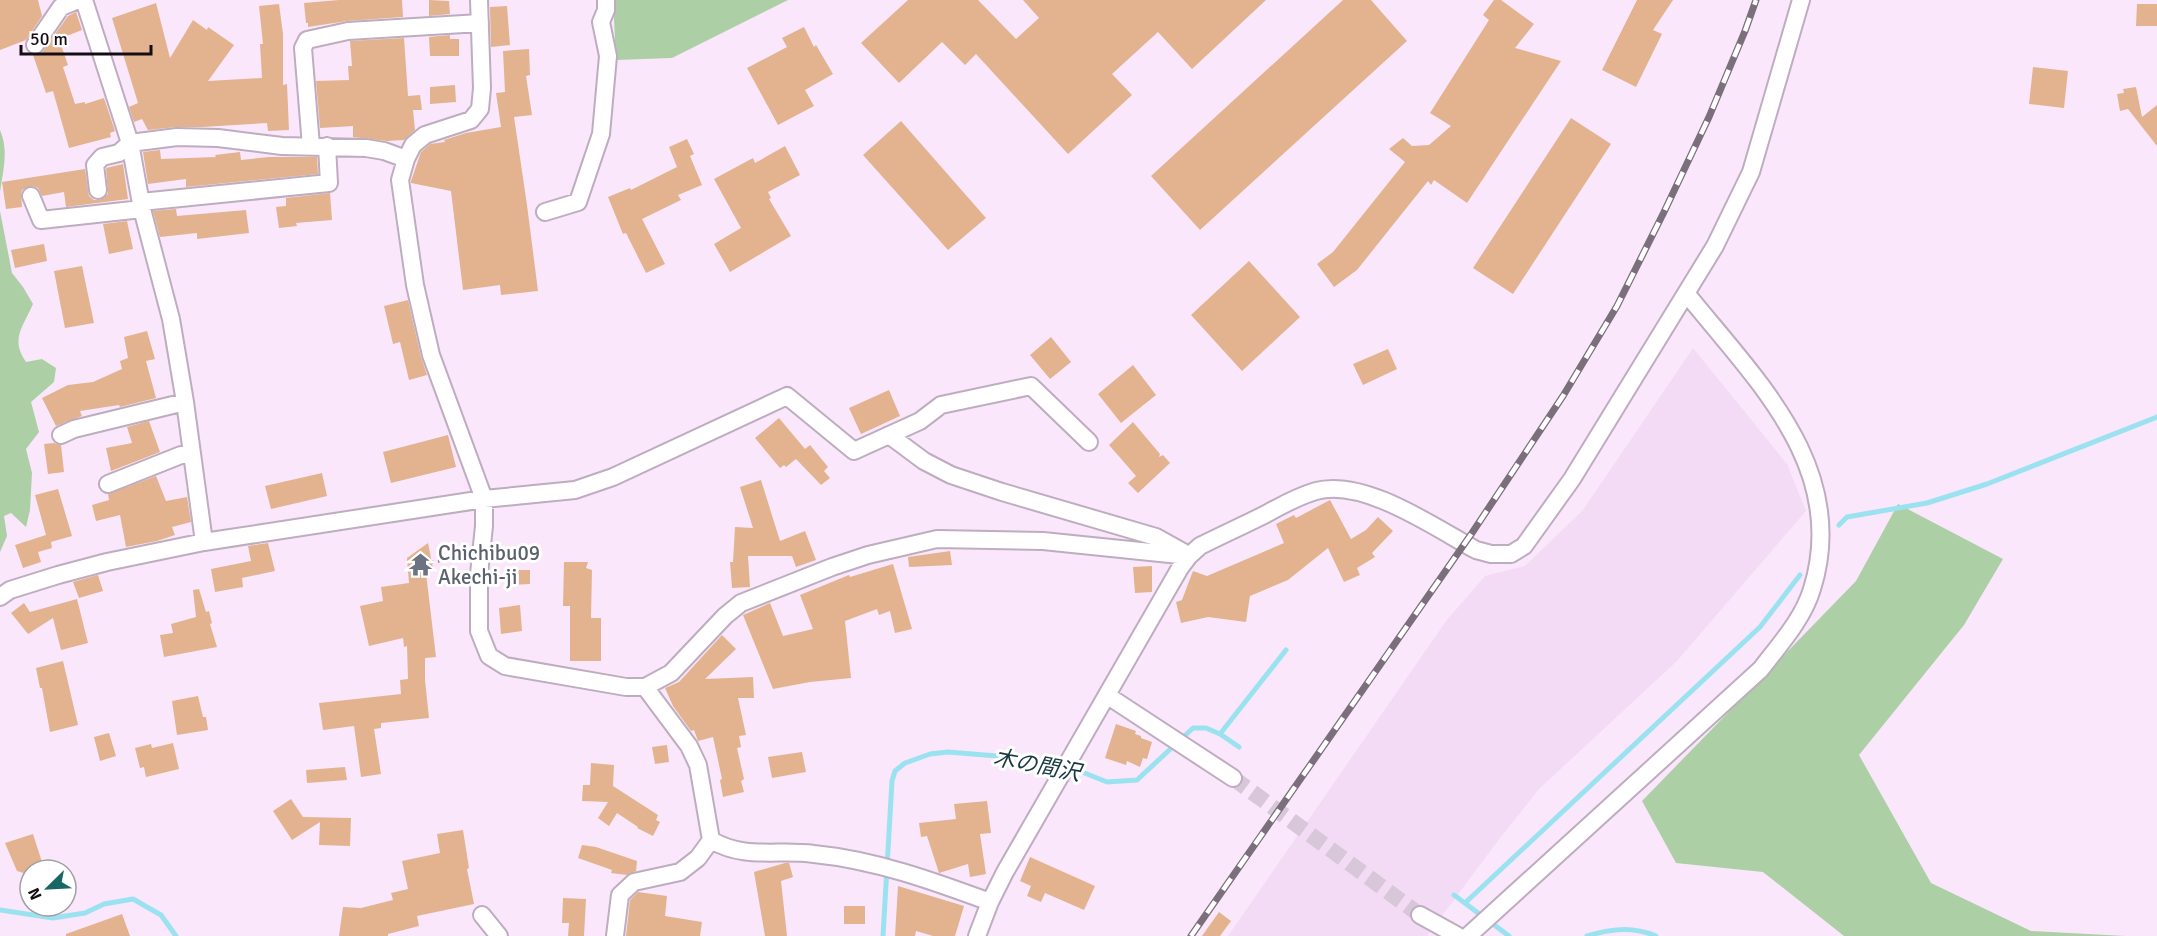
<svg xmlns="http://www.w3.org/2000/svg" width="2157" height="936" font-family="Signika,'Noto Sans JP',sans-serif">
<rect width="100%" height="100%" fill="#fae7fc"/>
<path fill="#f3dbf6" d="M1693,348L1787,464L1806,511L1677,661L1539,789L1497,842L1427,936H1228L1446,621L1485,576L1525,566L1583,510Z"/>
<path fill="#accfa5" d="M613,0H788L672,58L616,60Z
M0,130C9,150 3,171 0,192Z
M0,211L12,273L23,287L33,304C23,327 10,339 26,362L42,359L56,368L54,382L31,402L39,432L26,449L32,473L30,510L26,527L11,513L4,516L7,536L0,552Z
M1898,504L2003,559L1964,625L1859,755L1931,883L2031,931L2125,936H1844L1763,872L1676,863L1642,801L1856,581Z"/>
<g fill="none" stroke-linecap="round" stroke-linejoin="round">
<path stroke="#9be2f0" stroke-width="5" d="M1839,525L1847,517L1927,503L1987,484L2157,417
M1220,734L1239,747
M1454,895L1509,936
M1465,903L1760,627L1800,575
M0,910L53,918L85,913L104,904L133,899L161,915L176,936
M883,936L892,781L895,771L905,763L930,754L948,752L1021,758L1082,772L1107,782L1137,780L1193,728H1206L1220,734L1286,650
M1587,936C1611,929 1632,926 1656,936"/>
</g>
<path fill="#e2b38e" d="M0,0H38L42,16L26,40L0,50Z
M339,0H402L403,17L347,21L308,27V23H306L304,3Z
M429,0L449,1L450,14L429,16Z
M908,0H978L1016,39L1039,18L1023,0H1266L1192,69L1158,32L1112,74L1132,95L1068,154L976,54L965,65L942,42L899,83L861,43Z
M1343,0H1371L1407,41L1200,230L1151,176Z
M1494,0H1501L1534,24L1515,48L1561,61L1467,203L1434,180L1431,185L1428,181L1357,270L1334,287L1317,264L1333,252L1405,162L1389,149L1403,138L1412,146L1429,145L1451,126L1430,113L1489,20L1483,15Z
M1637,0H1673L1653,30L1662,34L1636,87L1602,70Z
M156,3L170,58L193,20L207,30L208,27L234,45L208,81L262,78L260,44H263L259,6L279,4L283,34V85L287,84L289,130L268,131L267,123L202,127H176L148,130L142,119L134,122L129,107L138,103L112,18Z
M2137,4H2157V26H2136Z
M507,6L510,45L491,47L490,7Z
M76,12L82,30L59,39L68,65L63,67L75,104L85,102V104L104,98L115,131L110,133L111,137L69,148L53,91L46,93L33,55H39L43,51L68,16Z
M804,27L814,47L816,45L833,74L805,90L814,106L778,125L747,68L787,47L782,38Z
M450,35V39H459V56H430L429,37Z
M404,38L408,96L420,95L422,110H413L415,130L404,140L387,141L353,137V126L320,128L316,81L349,80L348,66H352L350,41Z
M529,49L530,75L526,76L532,115L514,117L527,205L538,291L501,295L500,285L463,290L451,191L411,183V181L421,152L430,144L445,142L444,140L466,133L501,127L496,93L505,92L503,51Z
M2033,67L2068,71L2064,108L2029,104Z
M455,85L456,102L430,104V87Z
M2136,87L2142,117L2157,105V146L2128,109L2120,111L2117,94L2124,93L2123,89Z
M1571,118L1611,144L1513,294L1473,268Z
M901,121L986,218L948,250L863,155Z
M687,139L694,154L690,156L702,185L678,195L681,200L642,219L665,264L646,273L626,233L623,234L608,197L630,188L631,190L677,167L669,147Z
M785,146L800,175L768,192L771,198L769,199L791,236L730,272L714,244L741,228L714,179L753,158L755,163Z
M160,150L161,159L216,157L215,155L240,152L241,160L269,157H317L318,174L186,187V179L148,184L143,152Z
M123,164L128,199L66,207L64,192L42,196L38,188L32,186L22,190L21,195L22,207L6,209L2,182L85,169L89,196L94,200H100L108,194L106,168Z
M330,193L332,220L296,223L297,226L279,228L276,207L286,206V198Z
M176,209L177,216L246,210L249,233L197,239V233L160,237L153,211Z
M127,221L133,249L109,254L103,224Z
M44,244L47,261L15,268L11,250Z
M1249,261L1300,317L1242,371L1191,315Z
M82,266L94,323L65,328L54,271Z
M408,300L421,357L427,375L409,380L400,342L393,344L384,306Z
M147,331L155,359L146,361L156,398L120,407L119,405L80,411L82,416L56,426L42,398L68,385L93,382L122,369L120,361L128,358L124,337Z
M1051,337L1071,362L1050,379L1030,355Z
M1388,349L1397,369L1363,385L1353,364Z
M1133,365L1156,395L1121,423L1098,394Z
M889,390L900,416L861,434L849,408Z
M779,418L805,449L810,445L828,467L824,471L830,478L821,485L796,459L786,467L784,465L780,468L755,438Z
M149,421L160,452L111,471L106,448L132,443L127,427Z
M1133,422L1160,454L1159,457L1163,455L1170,463L1138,493L1128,483L1136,476L1109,445Z
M448,435L456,467L391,483L383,452Z
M54,443L61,445L64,472L48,474L44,444Z
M322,473L327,496L271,509L265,486Z
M156,476L166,501L187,497L191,522L172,527L175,535L157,541L126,547L120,515L96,521L92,505L109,500L108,494Z
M761,480L780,541L805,531L816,560L796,567L792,556H748L750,587L732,588L730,562H733L735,527L753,528L740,487Z
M58,489L72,536L51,542L52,548L38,552L41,562L23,568L15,545L46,535L35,495Z
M1330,500L1351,539L1366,530L1378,517L1393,531L1372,553L1375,557L1357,568L1360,575L1344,582L1328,548L1288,580L1250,596L1246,622L1208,617L1181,623L1176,602L1182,600L1193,571L1207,576L1284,543L1276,524L1294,515L1296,518Z
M268,543L275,571L242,578L243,587L215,592L211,569L251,561L248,546Z
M428,543L433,568L426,573L436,657L425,658V680L429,718L381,723V728L374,729L381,774L361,777L354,726L323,730L319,703L401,694L400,680L408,679L407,646L404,647L403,638L369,646L360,606L383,601L381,587L409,583L407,558Z
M950,551L952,565L909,567L908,557Z
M564,562H588L586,568L592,570L591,618H601V661H570V606H563Z
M893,564L912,629L895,633L890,611L879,615L877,609L845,621L851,678L810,682L773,689L743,615L770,603L783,636L813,629L800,595L849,575L850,577Z
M1152,566V592L1135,593L1133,567Z
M510,570H530V584L510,585Z
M98,575L103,591L79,598L73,582Z
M199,589L206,612L209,611L212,623L210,624L217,647L164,657L160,635L173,633L171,624L196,617L193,590Z
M77,599L88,643L61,650L53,618L28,634L11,613L24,603L30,612Z
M520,605L522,631L501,634L499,608Z
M722,635L736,649L705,679L753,677L754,698H738L746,735L739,736L741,747L737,748L744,779L741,781L744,792L723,797L720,780L722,779L713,737L698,741L694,730L691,731L673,706L665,688L679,682Z
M63,661L78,725L50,732L42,688H40L36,668Z
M198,696L203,717H206L208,730L177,735L172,701Z
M1116,724L1136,731L1135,734L1141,736V738L1152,742L1147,759L1143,758L1140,767L1127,761L1126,765L1105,758Z
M109,733L116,756L100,761L94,737Z
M173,743L179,769L146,777L144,767L140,768L135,748L151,744L152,748Z
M667,745L669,762L655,764L652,747Z
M802,752L806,772L772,778L768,757Z
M591,763L614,765L613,786L658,815L656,820L660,822L653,836L637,828L638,827L617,813L609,826L598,818L608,802L582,801L583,785H590Z
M345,767L347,780L307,783L306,770Z
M291,799L303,817L351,818L350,846L319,845L320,822L292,840L273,811Z
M987,801L991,833L980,834L986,874L970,877L968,864L939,873L927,836L921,837L919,823L956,819L954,804Z
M463,830L469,868L467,869L474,904L417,916L419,926L388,934V936H339L343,907L361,908L393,900L391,893L408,889L402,861L440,853L437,834Z
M33,834L42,862L36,870H30V874H27L17,871L5,843Z
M582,845L596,847L637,861L636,871L627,875L611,873L612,870L578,858Z
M1030,857L1095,886L1084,910L1045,893L1041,902L1027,896L1031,886L1020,881Z
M785,863H789L793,877L781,881L787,936H765L754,872Z
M898,886L964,906L955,936H933L916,931L915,936H895Z
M638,892L667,896L665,916L702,922L700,936H626L630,900Z
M563,898L586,899L584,936H568L569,923H562Z
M844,906H865V924H844Z
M1219,912L1231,921L1220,936H1202Z
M122,914L130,936H66V934Z"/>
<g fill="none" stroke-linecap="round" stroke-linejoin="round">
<path stroke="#d8c6d9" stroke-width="16" stroke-dasharray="16 8" stroke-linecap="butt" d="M1233,778L1420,915"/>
<defs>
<path id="minor" d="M84,0L130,143L142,209L171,319L185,402L204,542
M479,0L482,88L480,109L471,120L425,135L413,145L406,159L400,180L415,285L431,355L484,499V526L479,574V631L489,656L505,666L626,687H645L671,673L725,616L741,603L832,567L868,555L937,539L1043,541L1189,556
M35,45L61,7L78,0
M311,146L303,48L307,40L348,31L480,23
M98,190L95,165L102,157L119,153L130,143L177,137L218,138L282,146L366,148L384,151L406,159
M31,196L41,220L142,209
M141,202L329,183L327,146
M545,212L578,202L601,134L608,56L601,22L606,10V0
M61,435L74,429L185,402
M889,435L924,461L951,475L1002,492L1156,537L1183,552
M108,484L181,455H192
M0,597L10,590L58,575L107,562L204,542L484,499L575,490L613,477L787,396L854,451L920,421L941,405L1031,386L1089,442
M1108,696L1233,778
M711,840C745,860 777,849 814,854C875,860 933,881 990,902
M482,915L499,936
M1420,915L1458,936
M615,936L620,895L634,882L680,872L698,858L711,840L698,765L689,746L645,687
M977,936L990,902L1005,872L1180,568L1189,556L1200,546C1222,535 1244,525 1266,514C1282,505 1299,496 1316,491C1364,478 1434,527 1476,550L1491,554H1511L1524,546L1572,479L1715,246L1751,172L1801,0
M1468,936L1761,669C1780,644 1803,619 1812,589C1850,468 1755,379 1686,293"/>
</defs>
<use href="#minor" stroke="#beacbf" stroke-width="20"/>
<path stroke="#847785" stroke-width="3" stroke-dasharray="1.5 4.5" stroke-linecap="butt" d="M432,562L447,560"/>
<use href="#minor" stroke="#fff" stroke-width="16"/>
<defs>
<path id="rail" d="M1191,936L1472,533L1563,396L1617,306L1664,212L1709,117L1745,31L1756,0"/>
</defs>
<use href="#rail" stroke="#7b6f7c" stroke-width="7"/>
<use href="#rail" stroke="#fff" stroke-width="4.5" stroke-dasharray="14" stroke-linecap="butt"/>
</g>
<defs>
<symbol id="temple-bare" viewBox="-9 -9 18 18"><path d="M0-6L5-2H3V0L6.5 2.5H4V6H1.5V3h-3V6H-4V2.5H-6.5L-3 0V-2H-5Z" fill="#6b7280" stroke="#fff" stroke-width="2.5" paint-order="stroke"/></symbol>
</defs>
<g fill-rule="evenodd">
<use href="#temple-bare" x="404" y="548" width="33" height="33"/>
</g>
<g text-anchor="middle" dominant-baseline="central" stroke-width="6" stroke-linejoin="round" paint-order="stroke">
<g font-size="21" fill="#5b616d" stroke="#fff" text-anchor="start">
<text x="438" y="553">Chichibu09<tspan x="438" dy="24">Akechi-ji</tspan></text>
</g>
<g font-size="22" font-style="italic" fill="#163940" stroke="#fff">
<text transform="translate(1037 765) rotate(11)">木の間沢</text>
</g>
</g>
<g transform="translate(48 888) rotate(246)"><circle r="28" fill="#ffffff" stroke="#a19fa1" stroke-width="1.5"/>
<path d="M0-4.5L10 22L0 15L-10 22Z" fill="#196765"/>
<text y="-9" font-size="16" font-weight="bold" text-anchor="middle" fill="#140e14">N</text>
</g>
<path d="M21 45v9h130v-9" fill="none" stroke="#140e14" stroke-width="3"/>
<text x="30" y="45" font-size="18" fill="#140e14" stroke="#ffffff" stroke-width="4.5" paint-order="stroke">50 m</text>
</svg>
